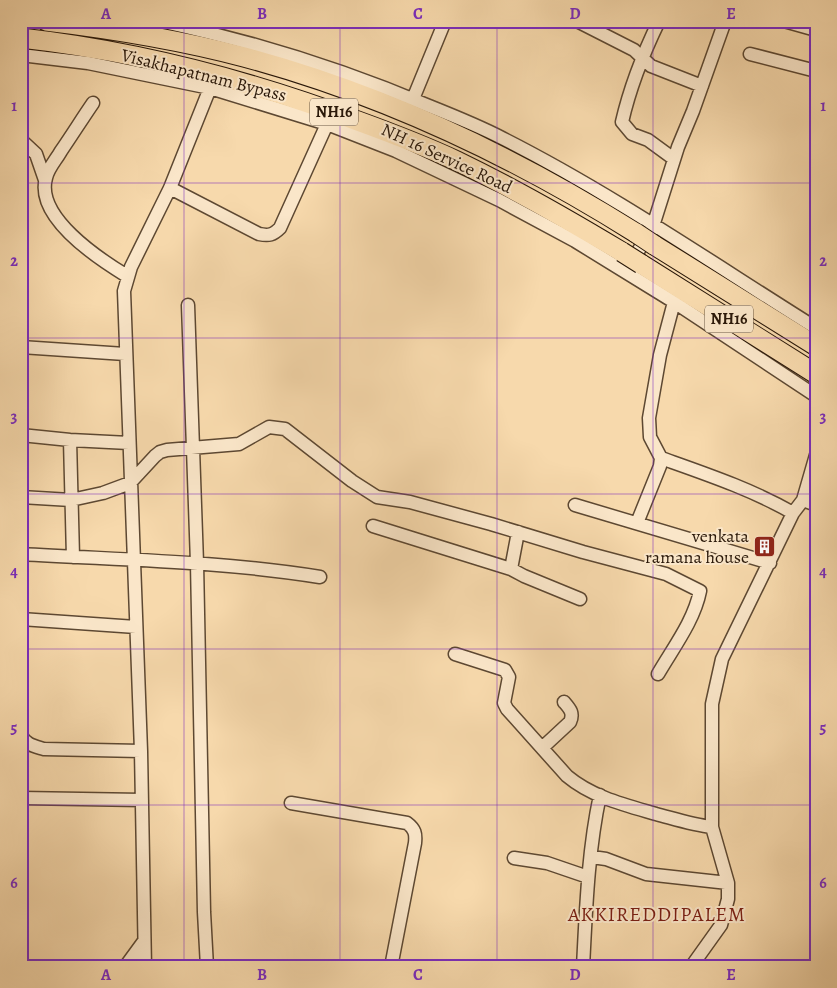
<svg xmlns="http://www.w3.org/2000/svg" width="837" height="988" font-family="Alegreya,serif">
<rect width="100%" height="100%" fill="#f7d9ac"/>
<filter id="stains"><feTurbulence type="fractalNoise" baseFrequency=".004" numOctaves="4"/><feColorMatrix values="0 0 0 0 .2 0 0 0 0 .09 0 0 0 0 .02 0 0 0 .5 -.17"/></filter>
<radialGradient id="worn" r=".72"><stop offset=".6" stop-color="#630" stop-opacity="0"/><stop offset="1" stop-color="#630" stop-opacity=".3"/></radialGradient>
<g fill="none" stroke-linecap="round" stroke-linejoin="round">
<defs>
<path id="minor" d="M159,21C252,41 342,69 429,106C454,116 479,126 502,138C611,193 712,263 816,328
M577,21L634,50L651,66L702,86
M659,21C643,54 630,87 622,122L632,134L648,140L674,159
M784,21L816,30
M750,54L816,71
M21,55L88,63L210,88L327,124L396,151L499,200L575,241L674,302L816,396
M413,99L445,21
M93,103C82,119 72,135 61,151C56,160 48,168 46,178C35,217 99,259 127,276
M21,140L36,154L45,180
M170,188L259,234C269,236 273,235 280,228L327,124
M630,265L653,226L678,147L693,111L725,21
M188,305L197,563L204,912L207,967
M21,347L125,354
M21,435L70,440L129,443
M70,440L73,557
M661,458C706,474 751,489 793,513
M21,497L71,500L103,493L130,483L155,456L160,452L167,450L239,444L269,427L285,429L352,481L377,497L410,502L491,524L583,552L666,574L700,591C694,621 673,648 658,674
M803,500L816,505
M575,505L770,563
M637,523L660,466L661,458L650,437L649,418L660,355L674,302
M373,526L511,569L524,576L580,599
M21,554C121,560 221,561 320,577
M511,569L518,532
M21,619L136,627
M455,654L505,670L509,677L504,703L507,709L567,776C592,797 625,805 656,814C675,819 693,825 712,827
M21,735C26,745 34,746 44,749L141,751
M542,748L570,722C574,713 570,709 564,702
M21,798L142,800
M291,803L407,823C415,829 416,834 415,843L391,967
M592,857L606,859L646,874L728,883
M514,858L547,863L588,877
M125,967L144,941
M145,967L141,751L124,291L131,267L170,188L210,88
M583,967C586,909 588,851 600,795
M691,967L721,925L728,899V883L712,827V704L722,659L793,513L803,500L816,455"/>
<path id="highway" d="M46,21C112,29 180,40 244,57C382,94 515,157 636,233
M21,38C137,51 249,80 358,121C391,133 425,146 457,161C513,188 569,220 622,252
M654,245L816,346
M641,264L816,374"/>
</defs>
<use href="#minor" stroke="#5d4832" stroke-width="15"/>
<use href="#highway" stroke="#2a1809" stroke-width="21"/>
<use href="#minor" stroke="#fae6c9" stroke-width="12"/>
<use href="#highway" stroke="#f7d9ac" stroke-width="19"/>
<defs>
<path id="highway-bridge" d="M636,233L654,245
M622,252L641,264"/>
</defs>
<use href="#highway-bridge" stroke="#2a1809" stroke-width="21" stroke-linecap="butt"/>
<use href="#highway-bridge" stroke="#f7d9ac" stroke-width="19"/>
</g>
<path fill="none" stroke="#7b2cbf" stroke-width="1" stroke-opacity="0.55" d="M184,21V967M340,21V967M497,21V967M653,21V967M21,183H816M21,338H816M21,494H816M21,649H816M21,805H816"/>
<defs>
<symbol id="building-square" viewBox="-11 -11 22 22"><rect x="-9" y="-9" width="18" height="18" rx="4" fill="#8f2418" stroke="#fae6c9"/><path d="M-4-6H4V6H1V3H-1V6H-4ZM-2.5-4.3h1.7v1.8h-1.7ZM.8-4.3h1.7v1.8H.8ZM-2.5-1h1.7V.8h-1.7ZM.8-1h1.7V.8H.8Z" fill="#fff"/></symbol>
</defs>
<g fill-rule="evenodd">
<use href="#building-square" x="752" y="534" width="25" height="25"/>
</g>
<g text-anchor="middle" dominant-baseline="central" stroke-width="4" stroke-linejoin="round" paint-order="stroke">
<g fill="#fae6c9" stroke="#685643" stroke-width="1">
<rect x="310" y="98.5" width="48" height="27" rx="4"/>
<rect x="705" y="305.5" width="48" height="27" rx="4"/>
</g>
<g font-size="16" font-weight="bold" fill="#2a1809">
<text x="334" y="112">NH16</text>
<text x="729" y="319">NH16</text>
</g>
<g font-size="18" fill="#2a1809" stroke="#fae6c9">
<text transform="translate(204 75) rotate(14)">Visakhapatnam Bypass</text>
<text transform="translate(447 158) rotate(25)">NH 16 Service Road</text>
</g>
<g font-size="18" fill="#2a1809" stroke="#fae6c9" text-anchor="end">
<text x="749" y="536">venkata<tspan x="749" dy="21">ramana house</tspan></text>
</g>
<g font-size="20" letter-spacing="1" fill="#7a1f14" stroke="#fae6c9">
<text x="657" y="914">AKKIREDDIPALEM</text>
</g>
</g>
<rect width="837" height="988" fill="none" stroke="#f7d9ac" stroke-width="55"/>
<rect x="28" y="28" width="782" height="932" fill="none" stroke="#7b2cbf" stroke-width="2"/>
<g font-size="16" text-anchor="middle" font-weight="bold" fill="#7b2cbf">
<text x="106" y="19">A</text>
<text x="262" y="19">B</text>
<text x="418" y="19">C</text>
<text x="575" y="19">D</text>
<text x="731" y="19">E</text>
<text x="14" y="111">1</text>
<text x="823" y="111">1</text>
<text x="14" y="266">2</text>
<text x="823" y="266">2</text>
<text x="14" y="422">3</text>
<text x="823" y="422">3</text>
<text x="14" y="577">4</text>
<text x="823" y="577">4</text>
<text x="14" y="733">5</text>
<text x="823" y="733">5</text>
<text x="14" y="888">6</text>
<text x="823" y="888">6</text>
<text x="106" y="980">A</text>
<text x="262" y="980">B</text>
<text x="418" y="980">C</text>
<text x="575" y="980">D</text>
<text x="731" y="980">E</text>
</g>
<rect width="100%" height="100%" filter="url(#stains)"/>
<rect width="100%" height="100%" fill="url(#worn)"/>
</svg>
